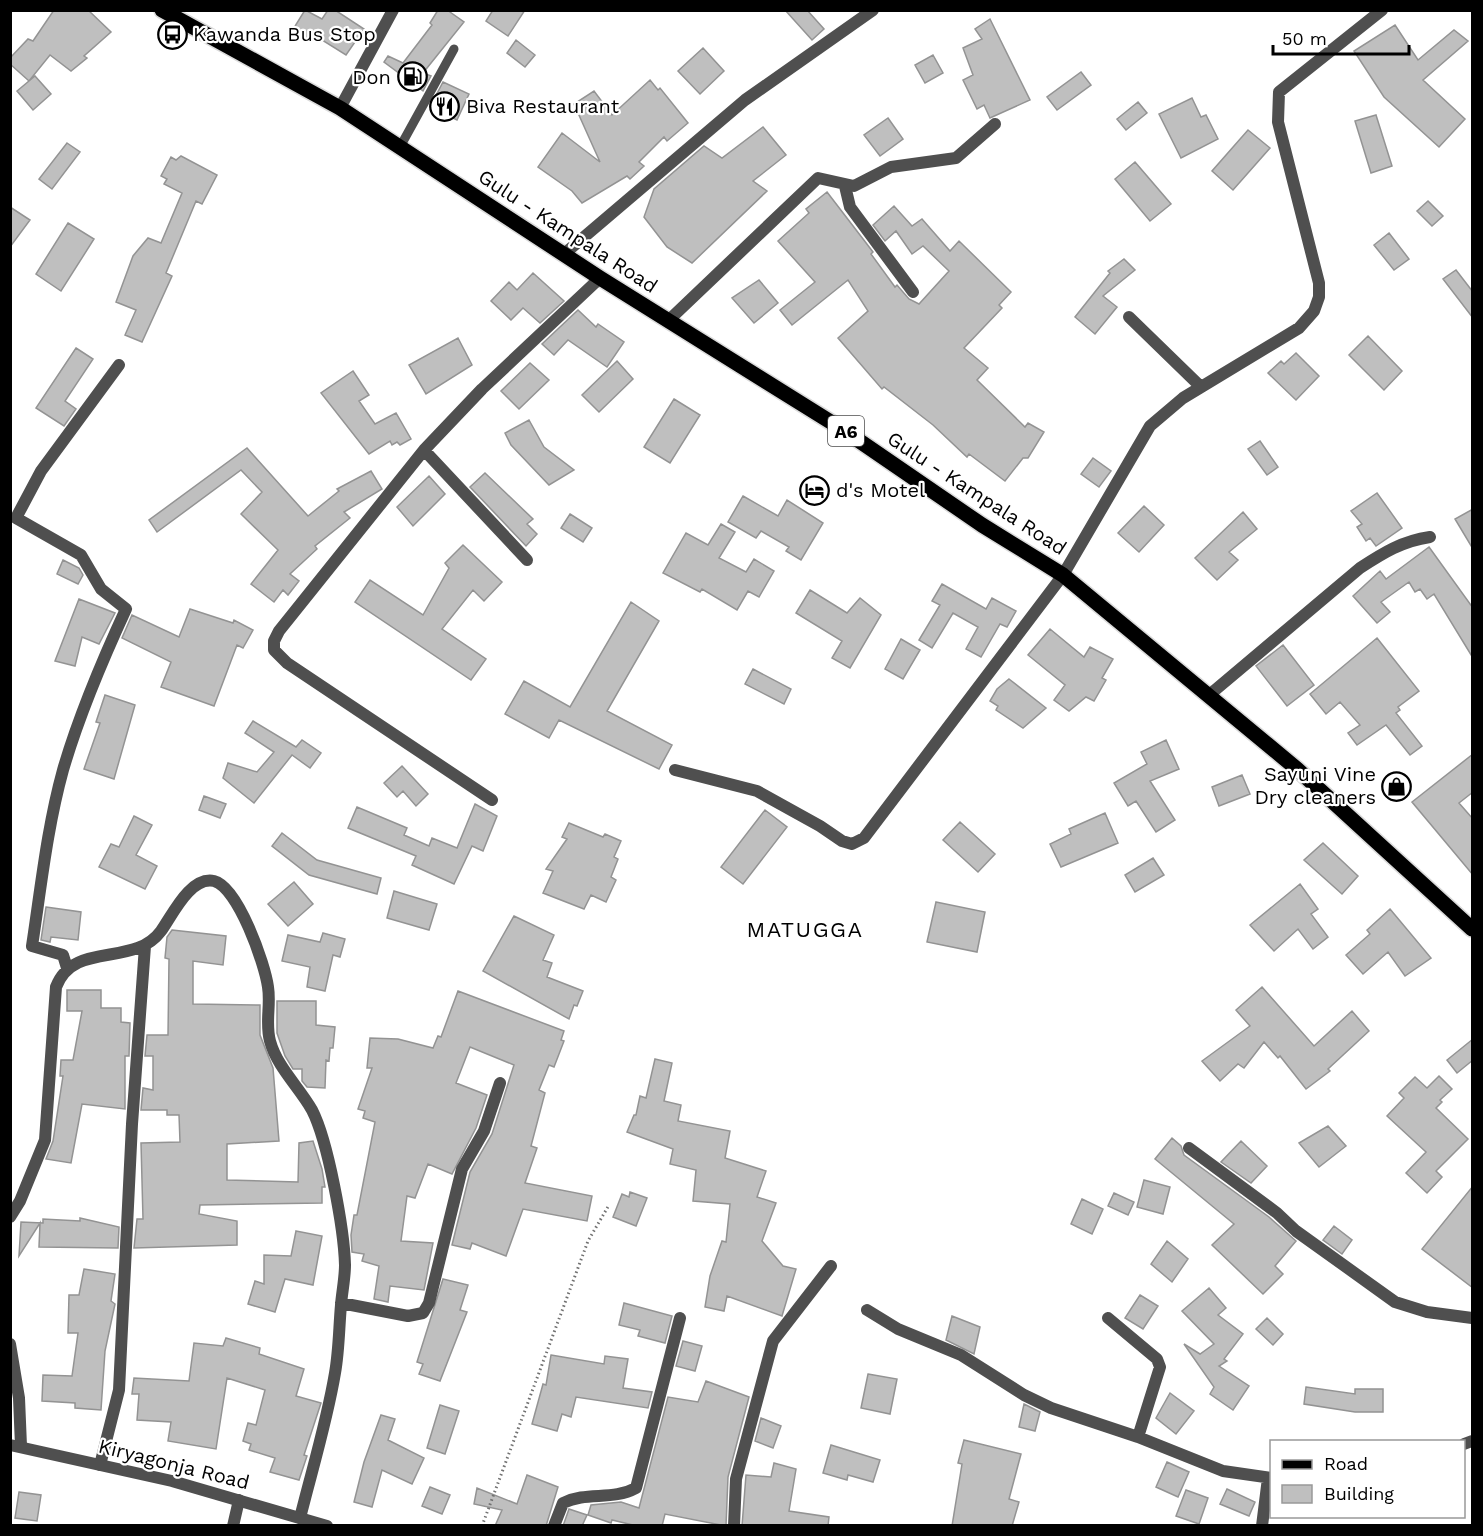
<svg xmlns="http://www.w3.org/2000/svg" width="1483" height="1536" font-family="'Work Sans',sans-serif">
<rect width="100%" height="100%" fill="#fff"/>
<path fill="#bfbfbf" stroke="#939393" stroke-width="1.5" d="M54,10H88L111,32L84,56L87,58L71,71L50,55L29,81L10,64V58L28,39L33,41Z
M305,10L322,19L328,10H335L364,29L346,55L311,33L307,40L292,31Z
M438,10H447L464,22L423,73L431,76L423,91L384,62L388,56L403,63L432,25L430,23Z
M493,10H525L508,36L486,21Z
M785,10H807L824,29L812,40Z
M990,19L1030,100L990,118L984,105L977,109L963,80L973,75L963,48L982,39L975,29Z
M1395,25L1418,60L1454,30L1468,41L1423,80L1465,119L1439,147L1384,97L1354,51Z
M516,40L535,55L525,67L507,53Z
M703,48L724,71L700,94L678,71Z
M933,55L943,73L925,83L915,65Z
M1081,72L1091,85L1057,110L1047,97Z
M35,76L51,94L33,110L17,91Z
M650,80L658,90L660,88L688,123L667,141L664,137L639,162L644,166L630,179L627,176L582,203L572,191L538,167L562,133L600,162L574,104L594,91L612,115Z
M443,82L469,94L457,120L430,107Z
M1192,98L1201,117L1206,115L1218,139L1181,158L1159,114Z
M1138,102L1147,113L1126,130L1117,119Z
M1376,115L1392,166L1371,173L1355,121Z
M888,118L903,139L880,156L864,135Z
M763,127L786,155L753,181L767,191L692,263L667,247L644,217L654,189L704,146L722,158Z
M1248,130L1270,148L1233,190L1212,171Z
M67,143L80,152L52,189L39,179Z
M181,156L217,175L202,204L196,201L166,273L172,276L142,342L125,335L136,310L116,302L133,256L148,238L161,243L182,193L164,184L167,179L161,176L171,157L176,160Z
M1135,162L1171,204L1150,221L1115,179Z
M827,192L873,252L871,254L895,287L897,285L909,299L919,304L949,271L923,246L912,254L896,231L885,241L873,225L894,206L912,226L922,219L950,251L959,241L1011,292L999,305L1002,308L964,348L988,368L977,380L1025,427L1028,423L1044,432L1028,458H1023L1005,481L969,454L967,457L933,425L884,387L882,389L838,338L868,311L848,280L792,325L780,310L815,282L778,241L809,213L806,209Z
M1428,201L1443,216L1432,226L1417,211Z
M10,207L30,220L10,247Z
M68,223L94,239L61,291L36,274Z
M1389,233L1409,259L1394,270L1374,245Z
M1124,259L1135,270L1103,296L1117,307L1095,334L1075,317L1110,273L1108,271Z
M1456,270L1473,292V318L1443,279Z
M533,273L564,301L540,323L523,308L511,320L491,301L509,282L517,290Z
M759,280L778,303L754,323L732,298Z
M578,310L596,327L598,324L624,342L607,367L568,340L554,355L542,344Z
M1368,336L1402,371L1384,390L1349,355Z
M458,338L472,365L426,394L409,365Z
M76,348L93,359L65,401L76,409L64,426L36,408Z
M1296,353L1319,376L1296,400L1268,373L1281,361L1284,364Z
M617,361L633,379L599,412L582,395Z
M530,363L549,380L519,409L501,391Z
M353,371L369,395L359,401L375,424L396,413L411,439L400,445L397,442L392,445L390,441L369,454L321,393Z
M674,399L700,415L670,463L644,447Z
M529,420L544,447L574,470L549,485L511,445L505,433Z
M1260,441L1278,467L1267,475L1248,449Z
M247,448L308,516L339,491L337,489L371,471L382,489L344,512L350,518L315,546L317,549L290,574L299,581L288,595L283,590L274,602L251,584L278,550L241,514L262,492L241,470L157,532L149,520Z
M1093,458L1111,471L1099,487L1081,474Z
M485,473L533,519L527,524L537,534L526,546L470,487Z
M429,476L445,494L413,526L397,507Z
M1377,493L1402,528L1376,546L1370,538L1366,541L1357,527L1362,524L1351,511Z
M743,496L778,516L787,500L823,523L801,560L786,551L789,547L761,531L756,538L728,522Z
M1144,506L1164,525L1139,552L1118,533Z
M1473,509V549L1455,519Z
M1243,512L1257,529L1229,552L1238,560L1217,580L1195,558Z
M570,514L592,528L583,542L561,528Z
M721,524L735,532L719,558L746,572L754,559L774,571L759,597L748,591L737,610L702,589L700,592L663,573L686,533L708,545Z
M463,545L502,582L484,601L473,590L442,629L486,659L471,680L355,602L370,580L423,615L449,568L445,563Z
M1429,547L1473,608V658L1434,594L1427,599L1420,589L1415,592L1409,582L1381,602L1390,612L1377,623L1353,596L1380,571L1386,579Z
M63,560L79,568L83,575L78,584L57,574Z
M942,584L986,609L992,598L1016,611L1007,627L1000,624L981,657L966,649L978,627L953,613L932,648L919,640L940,605L932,601Z
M810,590L847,613L860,598L881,615L850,668L832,658L842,641L796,613Z
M79,599L115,613L99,644L82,637L75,666L55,661Z
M631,602L659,621L607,711L672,745L659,769L559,720L549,738L505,714L524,681L570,707Z
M190,609L233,623L234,620L253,630L243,648L237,645L214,706L161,687L171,662L122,638L132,615L179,637Z
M1050,629L1084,657L1090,647L1113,659L1102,678L1106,680L1094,701L1086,697L1069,711L1054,700L1065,685L1028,655Z
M1377,638L1419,691L1398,707L1400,710L1396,713L1422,746L1410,755L1386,725L1357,745L1348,733L1360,725L1340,702L1326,714L1310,694Z
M901,639L920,650L903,679L885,669Z
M1283,645L1314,685L1287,706L1256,666Z
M753,669L791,689L784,704L745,684Z
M1009,679L1046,708L1023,728L996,710L998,706L990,701L997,689Z
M105,695L135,705L114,779L84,769L100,723L96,722Z
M253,721L296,747L302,740L321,753L310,768L292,755L254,803L223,778L228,763L257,772L274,752L245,733Z
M1166,740L1179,769L1150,781L1175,820L1156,832L1136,801L1128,806L1114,783L1147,764L1141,752Z
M1473,754V792L1459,803L1473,819V875L1412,802Z
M402,766L428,794L416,806L403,791L397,797L384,783Z
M1242,775L1250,794L1219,806L1212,787Z
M204,796L226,804L220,818L199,810Z
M475,804L497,816L483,851L472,846L454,884L412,865L416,856L348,828L357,807L407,828L404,835L429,846L432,838L457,848Z
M765,810L787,827L743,884L721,867Z
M1105,813L1118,843L1061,867L1050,844L1071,834L1069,829Z
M134,816L152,825L136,855L157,866L145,889L99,867L111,844L119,847Z
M960,822L995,854L978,872L943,840Z
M569,823L603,837L605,834L621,841L614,857L618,859L611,877L616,880L606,902L591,895L584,909L543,893L553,871L546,869L567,839L562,837Z
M282,833L317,860L381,878L377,894L309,875L272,846Z
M1323,843L1358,876L1342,894L1304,860Z
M1153,858L1164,875L1135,892L1125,875Z
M294,882L313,904L288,926L268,904Z
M1300,884L1318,909L1311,914L1328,937L1313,949L1298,929L1274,951L1250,925Z
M394,891L437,904L429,930L387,918Z
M936,902L985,912L977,952L927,942Z
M46,907L81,912L78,940L51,937L50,942L41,940Z
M1390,909L1431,958L1405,976L1388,952L1363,974L1346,955L1370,934L1367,930Z
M514,916L554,935L543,960L552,963L547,977L583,991L577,1006L574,1005L569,1019L483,971Z
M172,930L226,936L223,965L193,961V1004L260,1005V1035L273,1068L279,1141L227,1144V1180L298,1182L299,1143L313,1141L322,1169L325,1187H322V1203L200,1205L199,1214L237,1221V1245L134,1248L137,1219H143L141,1143L180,1142L179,1115H167V1110H141L143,1088L153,1090V1056H145L147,1035H168L169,959L165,958L167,937Z
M323,933L345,939L340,957L333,955L325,991L307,987L310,967L282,961L288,935L320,942Z
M1262,987L1314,1046L1352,1011L1369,1031L1328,1069L1330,1071L1306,1089L1280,1056L1278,1058L1264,1042L1244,1068L1238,1064L1220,1081L1202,1061L1250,1026L1236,1010Z
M67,990H101V1008H121V1022L130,1023L129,1056H125V1109L82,1104L71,1163L46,1159L53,1141L63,1076H60L61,1060H73L82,1011H67Z
M458,991L564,1031L561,1040L564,1041L554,1067L549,1065L539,1090L545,1093L531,1146L537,1148L525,1183L592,1196L587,1221L523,1209L506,1256L472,1243L470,1249L452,1245L470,1172L492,1134L514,1065L470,1047L456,1083L487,1095L476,1128L452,1174L428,1164L415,1198L407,1196L401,1241L433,1243L424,1290L390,1286L388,1302L374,1299L379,1266L362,1261L364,1254L352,1252L351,1235L354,1215H357L375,1122L363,1118L365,1111L358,1109L372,1068H367L370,1038L398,1039L433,1048L438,1036L441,1037Z
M277,1001H316V1025L335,1027L333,1048H330L329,1061L326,1060L325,1088L307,1087L302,1081V1069H293L285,1056L277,1033Z
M1473,1039V1060L1457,1073L1447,1060Z
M655,1059L672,1063L664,1101L681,1105L678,1121L730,1131L725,1158L766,1171L757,1197L776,1203L762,1241L783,1266L796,1269L782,1316L727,1296L724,1311L705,1307L710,1276L722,1241L726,1242L730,1204L693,1201L696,1170L670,1164L673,1149L627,1132L634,1115H636L640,1096L646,1098Z
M1439,1076L1452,1089L1440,1100L1442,1102L1436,1108L1468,1139L1436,1171L1442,1177L1427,1193L1406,1173L1426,1152L1387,1116L1404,1098L1399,1093L1415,1077L1427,1088Z
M1328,1126L1346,1146L1319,1167L1299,1143Z
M1172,1138L1181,1146L1184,1155L1269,1217L1296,1241L1275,1266L1283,1274L1263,1294L1212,1245L1234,1224L1155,1159Z
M1241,1141L1267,1166L1251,1183L1221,1162Z
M1144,1180L1170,1187L1163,1214L1137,1207Z
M1473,1186V1288L1422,1249Z
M630,1192L647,1198L636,1226L613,1217L622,1194L629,1197Z
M1114,1193L1134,1202L1128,1215L1108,1206Z
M1082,1199L1103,1209L1092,1234L1071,1224Z
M80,1218L119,1227L118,1248L39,1247L40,1223L19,1256L21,1222L43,1223V1219L80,1221Z
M1334,1226L1352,1240L1342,1254L1323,1240Z
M296,1231L322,1236L313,1285L285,1279L275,1312L248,1304L255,1281L264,1284V1255L291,1256Z
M1167,1241L1188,1259L1172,1282L1151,1264Z
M84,1269L115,1274L111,1301L115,1304L105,1351L101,1410L75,1408V1403L42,1401L43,1375L72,1376L78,1333H68L69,1295H79Z
M443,1279L468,1285L460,1310L467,1312L440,1381L419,1374L423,1364L417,1362Z
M1209,1288L1226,1308L1218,1315L1243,1334L1224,1359L1227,1361L1219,1366L1249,1386L1233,1410L1210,1394L1214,1387L1184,1344L1200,1354L1214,1344L1182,1311Z
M1140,1295L1158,1306L1143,1329L1125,1318Z
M624,1303L672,1316L665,1343L638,1336L640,1330L619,1325Z
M952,1316L980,1327L974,1354L946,1340Z
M1267,1318L1283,1334L1273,1345L1256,1329Z
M226,1338L260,1348L259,1354L304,1369L296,1396L321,1403L304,1455L307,1456L299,1480L270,1472L275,1458L249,1450L251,1444L243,1441L248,1423L256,1425L265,1390L227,1378L216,1449L168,1441L171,1422L137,1420L139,1394H132L134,1378L189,1381L194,1343L223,1346Z
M683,1341L702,1346L695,1371L676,1366Z
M551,1355L604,1364L605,1356L628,1359L623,1388L652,1392L648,1408L576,1397L571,1417L562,1414L557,1431L532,1424L543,1384L546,1385Z
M868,1374L897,1379L890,1414L861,1408Z
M706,1381L749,1397L728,1477L726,1526L665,1514L662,1526H637L612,1520L611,1523L588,1515L591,1505L621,1502L639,1508L668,1397L698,1402Z
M1306,1387L1355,1394V1389H1383V1412H1355L1304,1404Z
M1170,1393L1194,1411L1176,1434L1156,1418Z
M1024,1404L1040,1412L1035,1431L1019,1427Z
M440,1405L459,1411L445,1454L427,1448Z
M381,1415L395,1419L388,1440L424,1458L412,1484L382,1470L372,1507L354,1502L364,1462Z
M761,1418L781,1426L773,1448L755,1441Z
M964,1440L1021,1454L1009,1499L1019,1502L1012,1526H952L962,1464L958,1463Z
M831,1445L880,1460L873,1482L848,1475L847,1480L823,1473Z
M1167,1462L1189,1472L1178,1497L1156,1487Z
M774,1463L796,1469L789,1511L829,1517L828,1526H742L746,1475L771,1477Z
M527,1475L558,1487L546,1526H495L502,1510L474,1504L477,1488L517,1504Z
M430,1487L450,1495L442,1514L422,1506Z
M1227,1489L1255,1502L1249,1516L1220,1504Z
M1186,1490L1208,1498L1199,1524L1176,1516Z
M19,1492L41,1495L37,1521L15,1518Z
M569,1509L587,1515L582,1526H563Z"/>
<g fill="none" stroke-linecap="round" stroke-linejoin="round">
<defs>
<path id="primary" d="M162,10L340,108L600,278L842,429L982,525L1063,575L1297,769L1472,929"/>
</defs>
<use href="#primary" stroke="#dbdbdb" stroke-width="18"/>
<path stroke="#717171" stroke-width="3" stroke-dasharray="1.5 3" stroke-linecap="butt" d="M482,1526L588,1241L609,1205"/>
<path stroke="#4f4f4f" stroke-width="9" d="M400,147L454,49"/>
<path stroke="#4f4f4f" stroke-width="12" d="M340,108L393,10
M845,186L850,207L913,292
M564,254L745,100L873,10
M1129,317L1201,387
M669,320L818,178L854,186L891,167L956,158L995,124
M424,450L527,560
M1208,696L1360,568C1383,553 1402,541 1430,537
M675,770L757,791L820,826L842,841L852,844L864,838L1063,575L1150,426L1183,398L1299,328L1314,311L1319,297V283L1278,122L1279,92L1382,10
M492,800L287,663L274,650V641L279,631L424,450L482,389L600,278
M67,968L63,955L32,946C41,887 47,828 63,770C79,715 102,661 126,609L101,589L81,555L16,518L41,471L119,365
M1189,1148L1277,1213L1296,1231L1395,1302L1427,1312L1472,1318
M10,1217L20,1201L45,1140L56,987C74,940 134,968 161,931C172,916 190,876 214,881C238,887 265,964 268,987C271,1005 265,1023 270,1041C277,1067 299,1087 312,1110C328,1141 344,1229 345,1265C345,1278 342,1292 341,1305C339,1327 339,1351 335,1373C327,1421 312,1470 300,1518
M341,1303L408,1316L423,1313L429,1303L462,1169L484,1131L500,1083
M867,1310L898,1329L961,1355L1024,1395L1051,1408L1138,1437L1223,1471L1272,1478
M1108,1318L1157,1359L1160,1367L1138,1437
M10,1344L19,1398L21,1446
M1464,1444L1472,1441
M100,1465L119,1390L132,1124L145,946
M233,1526L239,1500
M554,1526L563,1503C587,1491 612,1501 636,1488L680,1318
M734,1526L736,1479L773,1341L831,1266
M1262,1526L1268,1478"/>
<path stroke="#4f4f4f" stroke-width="12" d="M10,1445L172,1481L327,1526"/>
<use href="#primary" stroke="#000" stroke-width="15"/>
</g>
<defs>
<symbol id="bus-ring" viewBox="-11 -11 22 22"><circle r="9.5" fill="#fff" stroke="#000" stroke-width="1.5"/><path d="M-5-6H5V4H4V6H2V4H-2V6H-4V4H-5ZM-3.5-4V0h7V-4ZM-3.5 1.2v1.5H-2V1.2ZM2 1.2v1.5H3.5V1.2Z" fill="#000"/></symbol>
<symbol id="fuel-ring" viewBox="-11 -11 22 22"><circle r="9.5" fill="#fff" stroke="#000" stroke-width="1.5"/><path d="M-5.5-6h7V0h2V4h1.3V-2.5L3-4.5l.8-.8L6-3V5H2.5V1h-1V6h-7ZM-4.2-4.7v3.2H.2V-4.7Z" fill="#000"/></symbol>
<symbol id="restaurant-ring" viewBox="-11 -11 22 22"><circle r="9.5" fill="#fff" stroke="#000" stroke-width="1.5"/><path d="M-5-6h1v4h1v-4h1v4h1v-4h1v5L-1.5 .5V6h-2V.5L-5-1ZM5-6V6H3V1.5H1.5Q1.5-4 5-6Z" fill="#000"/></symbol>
<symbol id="hotel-ring" viewBox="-11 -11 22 22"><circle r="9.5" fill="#fff" stroke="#000" stroke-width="1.5"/><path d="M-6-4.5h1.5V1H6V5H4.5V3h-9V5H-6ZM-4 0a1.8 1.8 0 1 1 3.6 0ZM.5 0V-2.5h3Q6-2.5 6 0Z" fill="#000"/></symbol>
<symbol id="shop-ring" viewBox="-11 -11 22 22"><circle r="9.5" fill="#fff" stroke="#000" stroke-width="1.5"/><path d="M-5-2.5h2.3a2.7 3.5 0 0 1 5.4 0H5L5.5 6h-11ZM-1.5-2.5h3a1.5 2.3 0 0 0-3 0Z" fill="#000"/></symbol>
</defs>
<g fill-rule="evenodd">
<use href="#bus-ring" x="156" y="18" width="33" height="33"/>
<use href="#fuel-ring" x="396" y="60" width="33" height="33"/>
<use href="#restaurant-ring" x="428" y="90" width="33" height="33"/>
<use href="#hotel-ring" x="798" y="474" width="33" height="33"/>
<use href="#shop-ring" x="1380" y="770" width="33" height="33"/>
</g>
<g text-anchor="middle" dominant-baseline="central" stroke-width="4.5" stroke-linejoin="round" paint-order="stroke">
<rect fill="#fff" stroke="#4c4c4c" stroke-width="1.5" x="828" y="416" width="36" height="30" rx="4.5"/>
<g font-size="18" font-weight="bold" fill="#000">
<text x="846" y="431">A6</text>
</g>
<g font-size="20" fill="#000" stroke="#fff" text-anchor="start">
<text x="193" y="34">Kawanda Bus Stop</text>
<text x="391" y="77" text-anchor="end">Don</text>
<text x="466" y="106">Biva Restaurant</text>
<text x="836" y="490">d's Motel</text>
<text x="1376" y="774" text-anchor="end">Sayuni Vine<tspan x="1376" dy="23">Dry cleaners</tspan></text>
</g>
<g font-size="20" fill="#000" stroke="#fff">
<text transform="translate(568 231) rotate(33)">Gulu - Kampala Road</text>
<text transform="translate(977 493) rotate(33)">Gulu - Kampala Road</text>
<text transform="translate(174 1464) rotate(14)">Kiryagonja Road</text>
</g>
<g font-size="22" letter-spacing="1.5" fill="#000" stroke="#fff">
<text x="805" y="929">MATUGGA</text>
</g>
</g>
<rect width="1483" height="1536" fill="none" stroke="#000000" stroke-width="24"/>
<rect x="1270" y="1440" width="195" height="78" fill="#ffffff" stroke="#999999" stroke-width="1.5"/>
<rect x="1282" y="1460" width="30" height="9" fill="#000000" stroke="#999999" stroke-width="1.5"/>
<text x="1324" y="1470" font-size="18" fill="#000000">Road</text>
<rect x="1282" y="1485" width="30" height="18" fill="#bfbfbf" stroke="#999999" stroke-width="1.5"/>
<text x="1324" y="1500" font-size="18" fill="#000000">Building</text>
<path d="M1273 45v9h136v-9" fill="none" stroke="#000000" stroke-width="3"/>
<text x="1282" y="45" font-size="18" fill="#000000" stroke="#ffffff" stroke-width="4.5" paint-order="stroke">50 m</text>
</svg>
